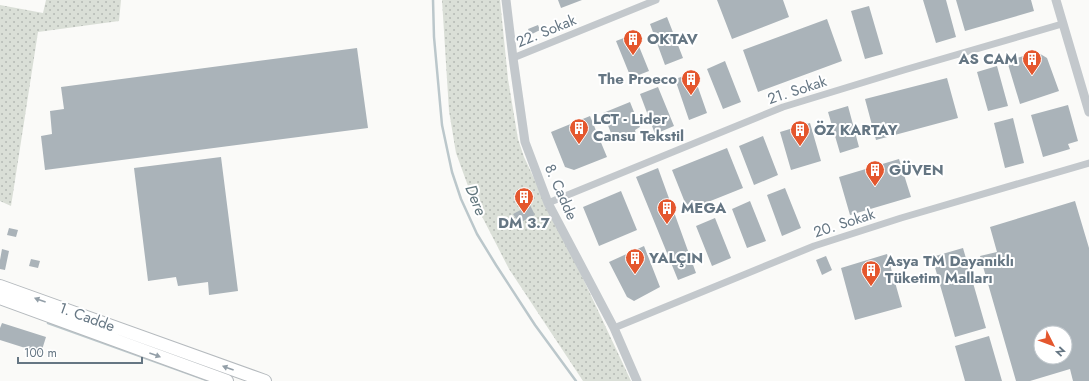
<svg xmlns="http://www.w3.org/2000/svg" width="1089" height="381" font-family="Jost,sans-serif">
<defs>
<pattern id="grass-dots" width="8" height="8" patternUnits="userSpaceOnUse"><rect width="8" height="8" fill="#dadfd7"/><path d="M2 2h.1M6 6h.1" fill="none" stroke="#b4b9b4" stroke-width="1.8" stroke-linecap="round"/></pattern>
</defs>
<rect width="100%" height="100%" fill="#fafaf8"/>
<path fill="url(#grass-dots)" d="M46,0H121L119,21L38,32L11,206L0,201V5L43,13Z
M442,0H500L508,79L518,139L524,157L539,189L572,255L631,381H583L509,269L472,197L456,153L449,111Z"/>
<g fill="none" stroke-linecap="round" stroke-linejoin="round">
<path stroke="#bbc7cb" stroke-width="2.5" d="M433,0L434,37L442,125L452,172L461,199L477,234L496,265L535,325L576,381
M48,323L209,381"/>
</g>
<path fill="#aab3b9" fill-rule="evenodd" d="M558,0H582L561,8Z
M717,0H783L789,17L732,39Z
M923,0H946L956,37L936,43Z
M956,0H1031L1034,11L965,31Z
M869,6L883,54L865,59L851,11Z
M667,17L683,58L665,65L650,24Z
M827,19L842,61L758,92L743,50Z
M538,25L540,30L530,35L528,29Z
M634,34L649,71L631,78L616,41Z
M357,48L368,128L45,170L41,136L52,134L50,111L64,109L61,87Z
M1037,52L1047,58L1059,91L1020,104L1007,61Z
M725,61L741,102L723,109L707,69Z
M997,66L1008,106L988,111L977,72Z
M693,73L707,113L689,120L675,79Z
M947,78L958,118L876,140L865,99Z
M658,87L674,126L655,134L640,94Z
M630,102L640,127L635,130L636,134L615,143L603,113Z
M1068,105L1078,141L1068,144L1070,149L1043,157L1031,115Z
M848,106L859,147L840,153L828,112Z
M590,116L607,157L574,170L565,167L551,132Z
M1013,118L1024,163L1005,168L994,123Z
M810,123L821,161L791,170L780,132Z
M763,136L778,175L754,185L739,146Z
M727,148L743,188L688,210L672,170Z
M221,157L238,291L209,295L208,282L178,286L176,277L148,281L134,168Z
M899,159L911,197L850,215L839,177Z
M658,168L696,273L678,280L636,177Z
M785,188L801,228L782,236L767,195Z
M621,191L637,230L599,246L583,207Z
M750,201L766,241L747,248L732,209Z
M1075,201L1089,248V381H1073L1070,369L1030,381H1016L980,256L997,252L990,227ZM1041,333H1065V357H1041Z
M530,205L535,215L519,223L513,214Z
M715,218L731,258L712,266L696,226Z
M9,228L18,230L16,237L7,235Z
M644,246L660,287L634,301L627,297L609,262Z
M963,248L986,328L955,337L932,257Z
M2,249L9,251L5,270L0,269V260Z
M887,254L902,307L855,320L841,268Z
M826,256L832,270L822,275L816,260Z
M31,259L40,261L38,268L29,266Z
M2,323L46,337L41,353L0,340V328Z
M989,336L1002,381H965L955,346Z"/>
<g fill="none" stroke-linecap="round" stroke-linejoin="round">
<defs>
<path id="primary" d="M0,286L265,381
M0,298L227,381"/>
</defs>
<use href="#primary" stroke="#b5babe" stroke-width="14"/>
<path stroke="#c3c8cc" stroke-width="7" d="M513,58L656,0
M548,203L783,107L904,70L1062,24
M614,328L814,246L901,218L1089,163"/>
<path stroke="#c3c8cc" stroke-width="9" d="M506,0L513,58L525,142L548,203L614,328L637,381
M1056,0L1089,112"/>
<use href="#primary" stroke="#fff" stroke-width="12"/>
</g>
<defs><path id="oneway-solid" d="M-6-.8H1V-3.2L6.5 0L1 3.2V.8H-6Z"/></defs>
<g fill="#939fa8">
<use href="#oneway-solid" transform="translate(40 300) rotate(-160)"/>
<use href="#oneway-solid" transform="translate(155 355) rotate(20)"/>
<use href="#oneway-solid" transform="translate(228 368) rotate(-160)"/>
</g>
<defs>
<symbol id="building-pin" viewBox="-11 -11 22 30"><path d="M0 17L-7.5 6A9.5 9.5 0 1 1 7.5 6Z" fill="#e4572e" stroke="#fff"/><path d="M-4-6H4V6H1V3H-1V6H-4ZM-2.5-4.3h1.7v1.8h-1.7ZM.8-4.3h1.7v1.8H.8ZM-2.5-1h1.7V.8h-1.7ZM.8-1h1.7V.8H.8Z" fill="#fff"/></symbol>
</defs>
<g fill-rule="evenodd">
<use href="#building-pin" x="622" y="28" width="22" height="30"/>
<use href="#building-pin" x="1021" y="48" width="22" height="30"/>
<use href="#building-pin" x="680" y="68" width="22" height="30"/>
<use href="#building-pin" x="568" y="117" width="22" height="30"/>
<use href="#building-pin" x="789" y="119" width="22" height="30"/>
<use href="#building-pin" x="864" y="159" width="22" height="30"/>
<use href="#building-pin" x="513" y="186" width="22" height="30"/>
<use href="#building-pin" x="656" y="197" width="22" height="30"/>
<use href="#building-pin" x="624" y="247" width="22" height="30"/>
<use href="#building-pin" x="860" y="259" width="22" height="30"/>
</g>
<g text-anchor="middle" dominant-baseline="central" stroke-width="4" stroke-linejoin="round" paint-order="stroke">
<g font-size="15" fill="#657683" stroke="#fff">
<text transform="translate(546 31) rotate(-22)">22. Sokak</text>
<text transform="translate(797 90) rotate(-18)">21. Sokak</text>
<text transform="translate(561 192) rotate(66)">8. Cadde</text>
<text transform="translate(844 223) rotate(-18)">20. Sokak</text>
<text transform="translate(87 317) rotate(20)">1. Cadde</text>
</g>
<g font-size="15" font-weight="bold" fill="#657683" stroke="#fff" text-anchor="start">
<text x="647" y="39">OKTAV</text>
<text x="1018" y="59" text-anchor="end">AS CAM</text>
<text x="677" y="79" text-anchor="end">The Proeco</text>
<text x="593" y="119">LCT - Lider<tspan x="593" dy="17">Cansu Tekstil</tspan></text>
<text x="814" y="130">ÖZ KARTAY</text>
<text x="889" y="170">GÜVEN</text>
<text x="681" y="208">MEGA</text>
<text x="524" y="223" text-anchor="middle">DM 3.7</text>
<text x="649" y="258">YALÇIN</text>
<text x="885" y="261">Asya TM Dayanıklı<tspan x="885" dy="17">Tüketim Malları</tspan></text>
</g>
<g font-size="16" font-style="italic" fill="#60757c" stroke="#fff">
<text transform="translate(476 200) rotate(68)">Dere</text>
</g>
</g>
<g transform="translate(1053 345) rotate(132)"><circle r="19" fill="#ffffff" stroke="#c1c8cd"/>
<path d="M0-3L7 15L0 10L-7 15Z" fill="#e4572e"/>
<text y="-6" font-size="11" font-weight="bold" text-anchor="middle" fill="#657683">N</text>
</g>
<path d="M18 357v6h124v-6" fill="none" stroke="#657683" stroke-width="2"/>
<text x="24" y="357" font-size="12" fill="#657683" stroke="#ffffff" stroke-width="3" paint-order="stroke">100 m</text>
</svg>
